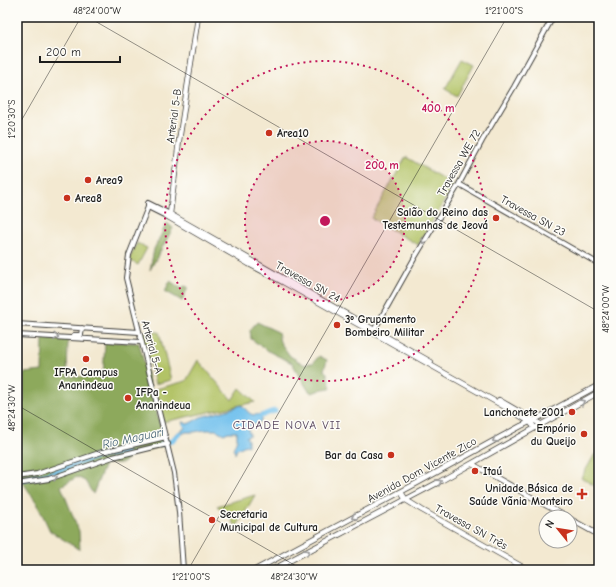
<svg xmlns="http://www.w3.org/2000/svg" width="616" height="587" font-family="'Comic Neue',sans-serif">
<rect width="100%" height="100%" fill="#fdfcf7"/>
<filter id="ink" filterUnits="userSpaceOnUse"><feTurbulence type="fractalNoise" baseFrequency=".025" numOctaves="2"/><feDisplacementMap in="SourceGraphic" scale="8" xChannelSelector="R" yChannelSelector="G"/><feConvolveMatrix kernelMatrix="1 2 1 2 8 2 1 2 1" color-interpolation-filters="sRGB"/></filter>
<filter id="wash" filterUnits="userSpaceOnUse"><feTurbulence type="fractalNoise" baseFrequency=".012" numOctaves="4" result="noise"/><feDisplacementMap in="SourceGraphic" scale="16" xChannelSelector="R" yChannelSelector="G"/><feGaussianBlur stdDeviation="0.9" result="paint"/><feColorMatrix in="noise" values="0 0 0 0 0 0 0 0 0 0 0 0 0 0 0 0 0 1.4 0 .05"/><feComposite in="paint" operator="in"/></filter>
<g filter="url(#wash)">
<rect width="100%" height="100%" fill="#f3e9d1"/>
<path fill="#b2c366" stroke="#677041" d="M462,59L474,65L457,96L445,89Z
M406,157L454,185L418,245L371,218Z
M137,243L147,248L138,265L129,260Z
M159,332L171,380L155,384L142,333Z
M198,360L232,400L240,388L255,402L163,422L156,389L186,381Z
M595,454L599,456V488L581,478Z
M255,495L236,528V525L233,523L231,519L217,506Z"/>
<path fill="#8da95b" stroke="#54623c" d="M167,223L173,228L150,270L154,249Z
M170,281L182,289L184,286L188,287L182,301L165,291Z
M257,322L278,332L280,342L290,356L305,365L309,363H313L319,356L327,360L324,370L327,373L331,388L323,389L312,393L308,390L292,363L270,352L251,339L250,330Z
M43,338L68,340L67,376L103,378L105,342L139,343L165,445L130,456L123,463L105,464L93,494L85,481L77,477L61,486L79,531L80,550L50,531L37,503L17,474V402H24V373L42,371Z"/>
<path fill="#72c1ed" stroke="#476e84" d="M241,405C250,412 248,417 262,414L261,421L256,424L251,425L248,430L250,435L246,437L248,440V446L246,445L237,449L235,454V452L233,449L237,439V432H228L224,434L216,430H205L194,432H186L174,438V437L175,434L185,428L182,422H184L187,424C192,423 196,419 201,417C215,413 227,411 241,405Z"/>
<g fill="none" stroke-linecap="round" stroke-linejoin="round">
<path stroke="#72c1ed" stroke-width="5" d="M256,418C263,416 268,412 275,411
M162,444L171,441L179,434
M17,480L45,475L96,457L125,452"/>
</g>
</g>
<g filter="url(#ink)">
<g fill="none" stroke-linecap="round" stroke-linejoin="round">
<defs>
<path id="secondary" d="M459,184L599,264
M148,207L168,217
M170,214L148,203V207L129,255L126,278L174,473L179,512L183,570
M17,324L139,332
M373,332L414,259L459,184L482,141L514,87L553,17
M17,335L141,342
M73,338L74,335H81L82,328
M17,477L37,474L102,452L166,437
M17,484L49,479L113,457L154,447L168,444"/>
<path id="primary" d="M198,17L179,141L170,214L168,217L249,264L283,282L512,411L530,422L535,428
M170,214L431,362
M499,400L542,425
M472,464L567,517
M401,492L406,500L422,510L528,570
M570,519L599,535
M255,570L419,482L497,439L521,426L538,418L599,385
M272,570L439,482L599,392"/>
</defs>
<use href="#secondary" stroke="#3c3b37" stroke-width="6"/>
<use href="#primary" stroke="#3c3b37" stroke-width="6"/>
<use href="#secondary" stroke="#fff" stroke-width="4"/>
<use href="#primary" stroke="#fff" stroke-width="4.5"/>
</g>
<defs><path id="oneway-chevron" d="M-2-3.5L2.5 0L-2 3.5" fill="none" stroke-width="1.6" stroke-linecap="round" stroke-linejoin="round"/></defs>
<g stroke="#999">
<use href="#oneway-chevron" transform="translate(424 241) rotate(121)"/>
<use href="#oneway-chevron" transform="translate(56 337) rotate(3)"/>
<use href="#oneway-chevron" transform="translate(582 402) rotate(-29)"/>
<use href="#oneway-chevron" transform="translate(495 440) rotate(152)"/>
<use href="#oneway-chevron" transform="translate(55 477) rotate(-19)"/>
<use href="#oneway-chevron" transform="translate(439 482) rotate(-28)"/>
<use href="#oneway-chevron" transform="translate(354 517) rotate(152)"/>
<use href="#oneway-chevron" transform="translate(307 552) rotate(-28)"/>
</g>
</g>
<path fill="none" stroke="#1c1c1c" stroke-width="1" stroke-opacity="0.45" d="M88,17L599,312M17,128L81,17M17,405L303,570M188,570L507,17"/>
<circle cx="325" cy="221" r="80" fill="#c2185b" fill-opacity=".12"/>
<g fill="none" stroke="#c2185b" stroke-width="2" stroke-dasharray="2 4">
<circle cx="325" cy="221" r="80"/>
<circle cx="325" cy="221" r="160"/>
</g>
<g fill="#c8321e" stroke="#fdfcf7" stroke-width="1.5">
<circle cx="269" cy="133" r="4"/>
<circle cx="88" cy="180" r="4"/>
<circle cx="67" cy="198" r="4"/>
<circle cx="496" cy="218" r="4"/>
<circle cx="337" cy="325" r="4"/>
<circle cx="86" cy="359" r="4"/>
<circle cx="128" cy="398" r="4"/>
<circle cx="572" cy="412" r="4"/>
<circle cx="584" cy="434" r="4"/>
<circle cx="391" cy="455" r="4"/>
<circle cx="475" cy="471" r="4"/>
<path d="M580 488h4v4h4v4h-4v4h-4v-4h-4v-4h4z"/>
<circle cx="212" cy="520" r="4"/>
</g>
<g text-anchor="middle" dominant-baseline="central" stroke-width="3" stroke-linejoin="round" paint-order="stroke">
<g font-size="11" fill="#1c1c1c" stroke="#fdfcf7">
<text transform="translate(174 116) rotate(-82)">Arterial 5-B</text>
<text transform="translate(459 163) rotate(-60)">Travessa WE 72</text>
<text transform="translate(533 216) rotate(29)">Travessa SN 23</text>
<text transform="translate(308 282) rotate(29)">Travessa SN 24</text>
<text transform="translate(152 347) rotate(75)">Arterial 5-A</text>
<text transform="translate(422 470) rotate(-29)">Avenida Dom Vicente Zico</text>
<text transform="translate(471 527) rotate(29)">Travessa SN Três</text>
</g>
<g font-size="11" font-weight="bold" fill="#1c1c1c" stroke="#fdfcf7" text-anchor="start">
<text x="277" y="133">Area10</text>
<text x="96" y="180">Area9</text>
<text x="75" y="198">Area8</text>
<text x="488" y="212" text-anchor="end">Salão do Reino das<tspan x="488" dy="13">Testemunhas de Jeová</tspan></text>
<text x="345" y="319">3º Grupamento<tspan x="345" dy="13">Bombeiro Militar</tspan></text>
<text x="86" y="372" text-anchor="middle">IFPA Campus<tspan x="86" dy="13">Ananindeua</tspan></text>
<text x="136" y="392">IFPa -<tspan x="136" dy="13">Ananindeua</tspan></text>
<text x="564" y="412" text-anchor="end">Lanchonete 2001</text>
<text x="576" y="428" text-anchor="end">Empório<tspan x="576" dy="13">du Queijo</tspan></text>
<text x="383" y="455" text-anchor="end">Bar da Casa</text>
<text x="483" y="471">Itaú</text>
<text x="573" y="488" text-anchor="end">Unidade Básica de<tspan x="573" dy="13">Saúde Vãnia Monteiro</tspan></text>
<text x="220" y="514">Secretaria<tspan x="220" dy="13">Municipal de Cultura</tspan></text>
</g>
<g font-size="12" letter-spacing="1" fill="#58465e" stroke="#fdfcf7">
<text x="287" y="425">CIDADE NOVA VII</text>
</g>
<g font-size="12" font-style="italic" fill="#3e5e70" stroke="#fdfcf7">
<text transform="translate(133 438) rotate(-12)">Rio Maguari</text>
</g>
</g>
<circle cx="325" cy="221" r="6" fill="#c2185b" stroke="#fdfcf7" stroke-width="2"/>
<g font-size="12" text-anchor="middle" font-weight="bold" fill="#c2185b" stroke="#fdfcf7" stroke-width="3" stroke-linejoin="round" paint-order="stroke">
<text x="438" y="112">400 m</text>
<text x="382" y="169">200 m</text>
</g>
<rect width="616" height="587" fill="none" stroke="#fdfcf7" stroke-width="44"/>
<g transform="translate(558 529) rotate(300)"><circle r="19" fill="#fdfcf7" stroke="#a3a29f"/>
<path d="M0-3L7 15L0 10L-7 15Z" fill="#c8321e"/>
<text y="-6" font-size="11" font-weight="bold" text-anchor="middle" fill="#1c1c1c">N</text>
</g>
<path d="M40 56v6h80v-6" fill="none" stroke="#1c1c1c" stroke-width="2"/>
<text x="46" y="56" font-size="12" fill="#1c1c1c" stroke="#fdfcf7" stroke-width="3" paint-order="stroke">200 m</text>
<rect x="22" y="22" width="572" height="543" fill="none" stroke="#1c1c1c" stroke-width="1.5"/>
<g font-size="10" text-anchor="middle" fill="#1c1c1c">
<text x="97" y="14">48°24'00"W</text>
<text x="504" y="14">1°21'00"S</text>
<text transform="translate(11 119) rotate(-90)" y="4">1°20'30"S</text>
<text transform="translate(605 309) rotate(-90)" y="4">48°24'00"W</text>
<text transform="translate(11 408) rotate(-90)" y="4">48°24'30"W</text>
<text x="191" y="580">1°21'00"S</text>
<text x="294" y="580">48°24'30"W</text>
</g>
</svg>
